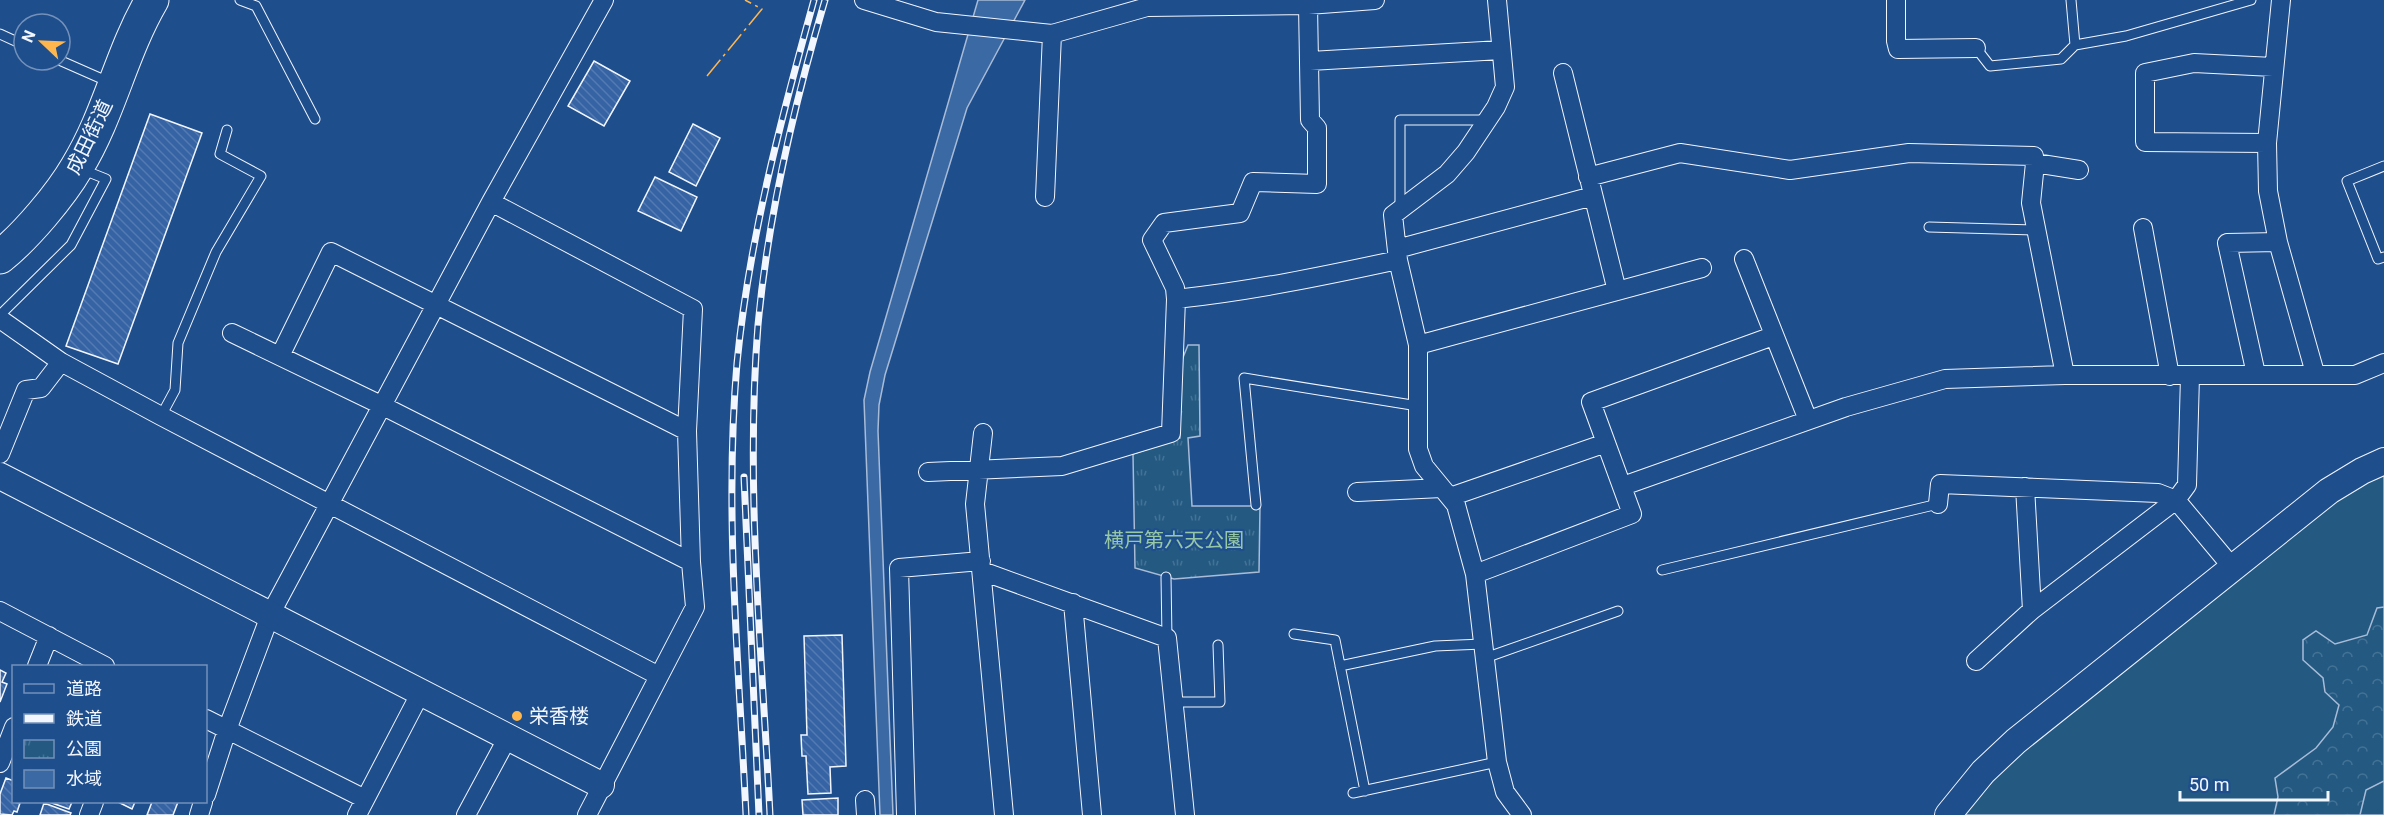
<svg xmlns="http://www.w3.org/2000/svg" width="2384" height="815" font-family="Roboto,'Noto Sans JP',sans-serif">
<defs>
<pattern id="forest-crowns" width="20" height="18" patternUnits="userSpaceOnUse" patternTransform="scale(1.5)"><rect width="20" height="18" fill="#245a82"/><path d="M2 6a3 3 0 1 1 6 0M12 15a3 3 0 1 1 6 0" fill="none" stroke="#447295"/></pattern>
<pattern id="park-tufts" width="24" height="20" patternUnits="userSpaceOnUse" patternTransform="scale(1.5)"><rect width="24" height="20" fill="#245a82"/><path d="M3 7l-1-3M5 7V3M7 7l1-3M15 17l-1-3M17 17v-4M19 17l1-3" fill="none" stroke="#447295"/></pattern>
<pattern id="building-back-hatch" width="6" height="6" patternUnits="userSpaceOnUse" patternTransform="scale(1.5)"><rect width="6" height="6" fill="#3563a3"/><path d="M-1 5l2 2M0 0l6 6M5-1l2 2" fill="none" stroke="#537ab1"/></pattern>
</defs>
<rect width="100%" height="100%" fill="#1f4e8c"/>
<path fill="#245a82" stroke="#a8bbd7" stroke-width="1.5" d="M2384,473V815H1963L2004,768L2045,733L2338,499Z"/>
<path fill="url(#forest-crowns)" stroke="#a8bbd7" stroke-width="1.5" d="M2384,607V781L2366,790L2360,815H2274L2278,797L2275,778L2316,748L2333,727L2339,705L2325,692L2323,678L2303,660V640L2316,631L2335,644L2367,635L2377,608Z"/>
<path fill="url(#park-tufts)" stroke="#a8bbd7" stroke-width="1.5" d="M1188,345H1199L1200,436L1188,438L1192,506H1260L1259,572L1174,579L1135,568L1133,454L1180,438V365Z"/>
<path fill="#3b69a3" stroke="#a8bbd7" stroke-width="1.5" d="M978,0H1025L967,108L885,375L879,405L878,431L893,815H880L864,400L870,372Z"/>
<path fill="url(#building-back-hatch)" stroke="#f2f6ff" stroke-width="1.5" d="M594,61L630,81L604,126L568,106Z
M150,114L202,133L118,364L66,346Z
M693,124L720,138L696,186L669,172Z
M655,177L697,197L681,231L638,211Z
M842,635L846,766L830,767L831,793L808,794L806,756H802L801,735H807L804,636Z
M0,670L6,673L2,682L7,684L0,702Z
M6,778L14,781V802L20,803L17,812L14,811L12,815L0,814V794Z
M838,798V815H803L802,800Z
M49,802H72L69,809Z
M118,802H135L132,809Z
M152,802H178L173,815H147Z
M44,803L71,813L70,815H40Z"/>
<g fill="none" stroke-linecap="round" stroke-linejoin="round">
<defs>
<path id="lane" d="M240,0L256,6L315,119
M2071,0L2075,45
M0,34L24,45
M1976,48L1990,66L2061,59L2075,45L2126,36L2251,0
M59,60L109,82
M2384,166L2347,181L2378,259L2384,257
M1400,210V120H1488
M1929,227L2036,230
M0,315L71,245L106,179L81,169
M161,416L175,390L178,343L216,252L261,176L220,154L227,130
M1256,505L1244,378L1418,406
M1662,570L1938,504
M1166,577L1167,638
M1294,634L1335,640L1365,791
M1485,658L1618,611
M1340,666L1435,646L1483,644
M1173,702H1220L1218,645
M1353,793L1497,762"/>
<path id="street" d="M864,0L936,22L1052,34L1147,7L1308,5L1375,0
M1896,0V41L1898,49L1976,48
M2281,0L2267,143L2268,191L2278,242L2315,373
M1310,61L1501,50
M1563,73L1617,291
M2267,143L2145,142V73L2194,63L2273,67
M2035,163L2079,170
M1588,177L1680,153L1790,170L1909,153L2034,156L2035,163L2031,203L2065,375
M1045,197L1052,34
M491,202L693,309L687,431L691,562L695,607L587,815
M2143,228L2170,376
M1397,249L1593,196
M1744,259L1808,420
M1398,260L1418,345V449L1424,466L1456,505L1475,574L1497,762L1505,792L1522,815
M1176,299L1175,288L1152,240L1164,223L1240,213L1253,182L1317,184V128L1310,120L1308,5
M0,319L61,362L41,388L26,390L0,454
M232,333L381,405L691,562
M1418,345L1702,268
M280,356L331,252L687,431
M61,362L161,416L659,676
M2256,374L2227,243L2278,242
M983,433L975,504L1004,815
M928,472L1062,466L1171,433L1176,299C1251,291 1324,276 1398,260L1393,215L1447,174L1466,152L1496,107L1505,87L1497,0
M1623,486L1846,407L1945,379L2065,375H2355L2384,363
M2025,487L2032,610
M1357,492L1442,488
M1450,497L1606,443
M1938,504L1940,484L2158,493L2176,500L2232,567
M982,571L1167,638L1185,815
M1475,574L1632,514L1591,402L1773,336
M1073,603L1092,815
M0,611L105,666
M1976,661L2032,610L2176,500L2187,485L2190,376
M37,666L49,636
M206,719L365,799
M0,763L14,727
M206,795L227,730L271,613L491,202L604,0
M865,800L866,815
M89,815L94,802
M199,815L203,802
M357,815L421,692
M466,815L508,737
M906,815L899,568L981,561"/>
<path id="secondary" d="M0,476L601,785
M1948,815L1983,772L2016,741L2329,491L2362,471L2384,461"/>
<path id="highway" d="M0,257C26,236 60,196 77,167C109,115 121,53 152,0"/>
</defs>
<use href="#lane" stroke="#f2f6ff" stroke-width="11"/>
<use href="#street" stroke="#f2f6ff" stroke-width="20"/>
<use href="#secondary" stroke="#f2f6ff" stroke-width="28"/>
<use href="#highway" stroke="#f2f6ff" stroke-width="35"/>
<use href="#lane" stroke="#1f4e8c" stroke-width="9"/>
<use href="#street" stroke="#1f4e8c" stroke-width="18"/>
<use href="#secondary" stroke="#1f4e8c" stroke-width="26"/>
<use href="#highway" stroke="#1f4e8c" stroke-width="33"/>
<defs>
<path id="rail" d="M744,477L759,815
M746,815C739,665 724,513 737,363C749,239 781,119 814,0
M770,815C762,652 745,487 758,325C768,215 794,105 825,0"/>
</defs>
<use href="#rail" stroke="#f2f6ff" stroke-width="7"/>
<use href="#rail" stroke="#1f4e8c" stroke-width="4.5" stroke-dasharray="14" stroke-linecap="butt"/>
<path stroke="#ffb74d" stroke-width="1.5" stroke-dasharray="21 4.5 3 4.5" stroke-linecap="butt" d="M707,76L762,9L745,0"/>
</g>
<circle fill="#ffb74d" stroke="#1f4e8c" stroke-width="2" cx="517" cy="716" r="6"/>
<g text-anchor="middle" dominant-baseline="central" stroke-width="4.5" stroke-linejoin="round" paint-order="stroke">
<g font-size="20" fill="#f2f6ff" stroke="#1f4e8c">
<text transform="translate(89 137) rotate(-64)">成田街道</text>
</g>
<g font-size="20" fill="#97c8a6" stroke="#1f4e8c">
<text x="1174" y="540">横戸第六天公園</text>
</g>
<g font-size="20" fill="#f2f6ff" stroke="#1f4e8c" text-anchor="start">
<text x="529" y="716">栄香楼</text>
</g>
</g>
<rect x="12" y="665" width="195" height="138" fill="#1f4e8c" stroke="#7391ba" stroke-width="1.5"/>
<rect x="24" y="684" width="30" height="9" fill="#1f4e8c" stroke="#7391ba" stroke-width="1.5"/>
<text x="66" y="695" font-size="18" fill="#f2f6ff">道路</text>
<rect x="24" y="714" width="30" height="9" fill="#f2f6ff" stroke="#7391ba" stroke-width="1.5"/>
<text x="66" y="725" font-size="18" fill="#f2f6ff">鉄道</text>
<rect x="24" y="740" width="30" height="18" fill="url(#park-tufts)" stroke="#7391ba" stroke-width="1.5"/>
<text x="66" y="755" font-size="18" fill="#f2f6ff">公園</text>
<rect x="24" y="770" width="30" height="18" fill="#3b69a3" stroke="#7391ba" stroke-width="1.5"/>
<text x="66" y="785" font-size="18" fill="#f2f6ff">水域</text>
<g transform="translate(42 42) rotate(293)"><circle r="28" fill="#1f4e8c" stroke="#7391ba" stroke-width="1.5"/>
<path d="M0-4.5L10 22L0 15L-10 22Z" fill="#ffb74d"/>
<text y="-9" font-size="16" font-weight="bold" text-anchor="middle" fill="#f2f6ff">N</text>
</g>
<path d="M2180 791v9h148v-9" fill="none" stroke="#f2f6ff" stroke-width="3"/>
<text x="2189" y="791" font-size="18" fill="#f2f6ff" stroke="#1f4e8c" stroke-width="4.5" paint-order="stroke">50 m</text>
</svg>
